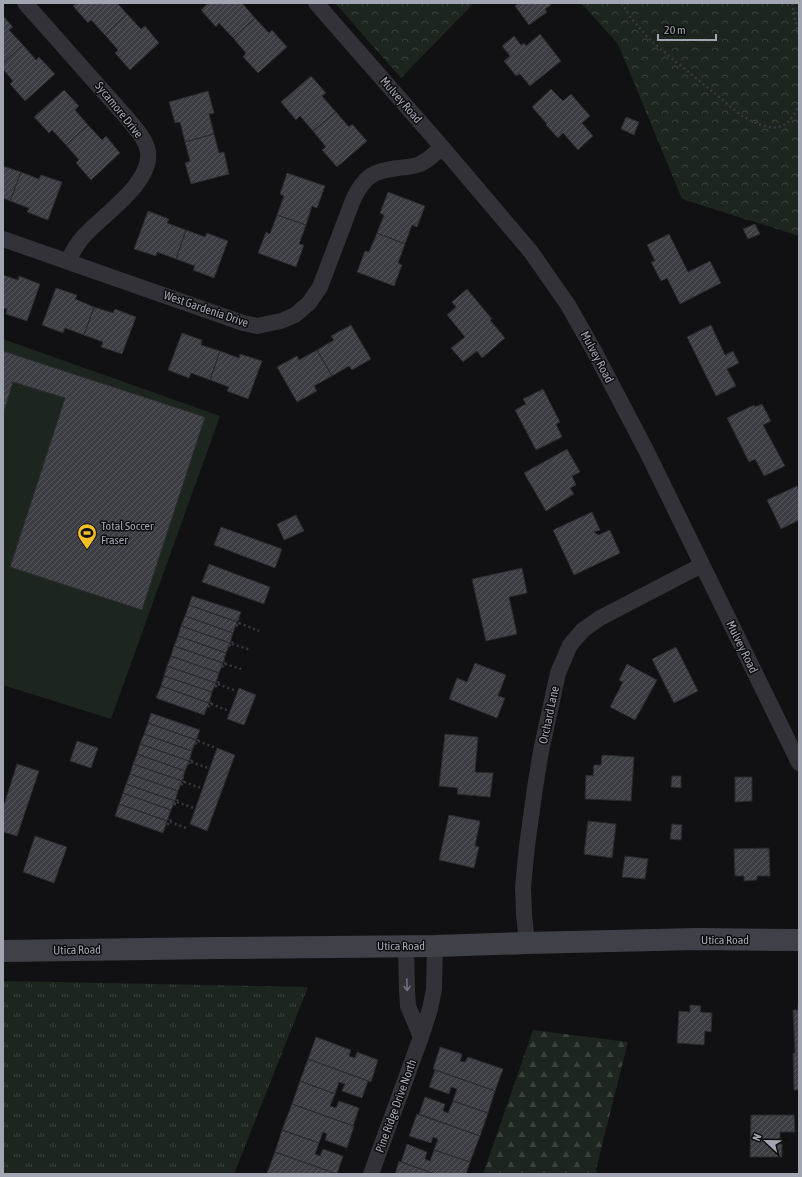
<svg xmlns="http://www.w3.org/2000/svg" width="802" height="1177" font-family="'Asap Condensed',sans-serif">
<defs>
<pattern id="grass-tufts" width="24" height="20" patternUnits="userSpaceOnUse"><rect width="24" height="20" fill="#1d251f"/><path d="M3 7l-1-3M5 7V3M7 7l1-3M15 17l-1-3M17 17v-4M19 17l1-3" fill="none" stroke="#3b423d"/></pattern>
<pattern id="forest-firs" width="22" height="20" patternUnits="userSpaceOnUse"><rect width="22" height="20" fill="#1d251f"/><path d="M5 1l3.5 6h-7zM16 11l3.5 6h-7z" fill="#3b423d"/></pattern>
<pattern id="park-crowns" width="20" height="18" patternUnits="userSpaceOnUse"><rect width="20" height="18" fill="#1d251f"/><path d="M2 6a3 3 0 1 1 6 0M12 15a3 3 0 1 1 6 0" fill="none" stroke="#3b423d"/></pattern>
<pattern id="building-hatch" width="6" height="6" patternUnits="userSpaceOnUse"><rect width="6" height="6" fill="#3d3e43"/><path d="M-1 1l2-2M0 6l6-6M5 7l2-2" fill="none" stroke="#56575c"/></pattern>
</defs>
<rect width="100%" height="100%" fill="#111113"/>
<path fill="url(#grass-tufts)" d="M3,981L308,987L234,1174H3Z"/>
<path fill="url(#forest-firs)" d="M533,1030L628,1042L596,1169L597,1174H483Z"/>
<path fill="url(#park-crowns)" d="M335,3H474L401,78Z
M581,3H799V236L682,199L618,44Z"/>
<path fill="#1d251f" d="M3,339L220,416L111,719L3,685Z"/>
<path fill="url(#building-hatch)" stroke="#2b2b2f" d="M77,3H117L127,14L105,35L91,20L88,23L73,6Z
M208,3H242L255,18L233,38L219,23L216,27L201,10Z
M519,3H549L551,5L545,9L547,12L529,25L515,6Z
M127,14L141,29L145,26L159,43L130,70L115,53L118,50L105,35Z
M3,16L13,27L9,30L23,45L3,63Z
M255,18L269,33L272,30L287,47L258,73L243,57L246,53L233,38Z
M540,34L561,61L530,86L520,74L516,76L504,61L510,56L502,46L514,36L521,45L524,43L526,46Z
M23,45L36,60L39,57L55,74L25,101L10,84L13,81L3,69V63Z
M311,76L326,93L322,96L336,112L313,131L300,116L296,120L281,102Z
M551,89L563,101L571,94L590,116L582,123L593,136L578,150L563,133L558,138L546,125L547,124L532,107Z
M64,90L79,106L75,110L88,125L66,145L52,130L49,133L34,117Z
M208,91L214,113L209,114L214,134L185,142L180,122L175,123L169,102Z
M336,112L349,127L352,124L367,141L337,167L322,150L326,147L313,131Z
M626,117L639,122L634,135L621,129Z
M88,125L102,140L106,136L120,153L91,180L76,163L79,160L66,145Z
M214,134L219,153L224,152L229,174L191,184L185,163L190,161L185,142Z
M3,166L21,172L10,201L3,198Z
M21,172L39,179L41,175L62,182L48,220L27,212L29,208L10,201Z
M287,173L325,186L317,208L312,206L306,225L277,215L284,196L280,194Z
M388,192L425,206L417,227L412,225L405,244L377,233L384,215L380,213Z
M148,211L169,219L167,223L186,230L176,259L157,252L156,256L134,249Z
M277,215L306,225L299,244L304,245L296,267L258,253L266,232L270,234Z
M755,224L760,234L748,239L743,229Z
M186,230L205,237L207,233L228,241L214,278L193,270L195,266L176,259Z
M377,233L405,244L398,263L402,265L394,286L357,272L365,251L369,252Z
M669,234L688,272L710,261L721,283L680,304L667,278L661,281L651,262L655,261L647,245Z
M3,275L18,280L19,276L40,284L27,321L6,314L7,309L3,308Z
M56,288L77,295L75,299L94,307L84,335L65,328L63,333L42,325Z
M467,289L492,319L490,320L505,338L482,358L477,351L463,362L451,348L465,337L447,315L456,307L452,302Z
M94,307L113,313L115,309L136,317L122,354L101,347L103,342L84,335Z
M351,325L371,359L352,370L349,366L332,376L317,350L334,340L331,336Z
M711,325L725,355L733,351L739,363L727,369L736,386L716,396L687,337Z
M182,333L202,340L201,345L220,351L210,380L191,373L189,378L168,370Z
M317,350L332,376L314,386L317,391L297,402L277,367L297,356L299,360Z
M3,351L205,417L142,610L10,567L65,398L13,382L3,414Z
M220,351L239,358L240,354L262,361L248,399L227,391L229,387L210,380Z
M543,389L560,422L556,424L562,437L536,450L515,410L526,404L523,399Z
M762,404L771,421L763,425L785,466L764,476L755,459L749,462L727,418L754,405L755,407Z
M567,449L580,472L572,476L576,485L570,488L574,494L546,511L524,473Z
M797,486L799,490V520L781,529L767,500Z
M592,512L600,530L594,532L598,535L610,530L620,553L574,575L553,530Z
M296,515L304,531L284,540L277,524Z
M221,527L282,549L275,568L214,545Z
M209,564L270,587L264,604L202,582Z
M522,568L527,593L509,597L517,634L486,641L472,579Z
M192,596L241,612L237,622L189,605Z
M189,605L237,622L233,633L185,616Z
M185,616L233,633L230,643L181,626Z
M181,626L230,643L226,653L178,636Z
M178,636L226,653L223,663L174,646Z
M174,646L223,663L219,673L171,656Z
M676,647L698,691L674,703L652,659Z
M171,656L219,673L216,683L167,666Z
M475,663L506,675L498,696L505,698L497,718L449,699L457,678L467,682Z
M627,664L657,680L635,720L610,707L623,682L619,680Z
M167,666L216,683L212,692L164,676Z
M164,676L212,692L209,703L161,686Z
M161,686L209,703L204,715L156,698Z
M239,688L256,695L244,725L227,719Z
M151,713L200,730L196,740L148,723Z
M148,723L196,740L192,751L144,734Z
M144,734L192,751L189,761L140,744Z
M445,734L478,737L475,772L493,773L490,797L457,794L458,788L439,786Z
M77,741L98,748L91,768L70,761Z
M140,744L189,761L185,771L137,754Z
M217,748L235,755L207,831L190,824Z
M137,754L185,771L182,781L133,764Z
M602,755L634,757L631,801L585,799L586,775L593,776L594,765H601Z
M17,764L39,771L17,836L3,832V808Z
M133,764L182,781L178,791L130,774Z
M130,774L178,791L175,801L126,784Z
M672,776H681V788L671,787Z
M735,777H752V801L735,802Z
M126,784L175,801L171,810L123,793Z
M123,793L171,810L167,821L119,804Z
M119,804L167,821L163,833L115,816Z
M449,815L480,821L475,846L479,847L474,868L439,860Z
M588,821L616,824L612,858L584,854Z
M672,824L682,825L681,840L670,839Z
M35,836L67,847L54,883L23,872Z
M769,848L770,876H757V880L744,881V876H735L734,849Z
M625,856L648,859L645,879L622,877Z
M799,1002V1090H794L793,1053H795L793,1010H798V1003Z
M690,1005L701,1006L700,1012L712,1013L711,1032L705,1031L704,1045L677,1043L679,1011L690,1012Z
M316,1037L351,1050L349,1056L355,1058L357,1052L378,1060L371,1082L308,1059Z
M440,1047L462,1054L460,1061L465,1062L468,1057L503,1069L495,1091L433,1069Z
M308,1059L368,1081L362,1098L342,1091L345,1084L339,1082L335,1094L300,1081Z
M435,1070L495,1091L488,1113L453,1101L457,1089L451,1087L449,1094L429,1087Z
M300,1081L335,1094L330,1106L336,1108L339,1101L359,1108L353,1126L292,1104Z
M425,1097L445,1104L443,1111L448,1113L453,1101L488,1113L480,1136L419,1114Z
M292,1104L354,1126L347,1148L325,1140L327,1134L323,1132L319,1143L282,1130Z
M417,1114L480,1136L470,1162L434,1150L438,1139L433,1137L431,1143L409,1136Z
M751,1115H794L795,1132H780V1144H782V1157H750Z
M282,1130L319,1143L315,1154L320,1156L323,1149L343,1156L337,1174L275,1152Z
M407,1144L427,1152L425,1159L430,1161L434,1150L470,1162L466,1174H435L401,1162Z
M275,1152L337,1174H270L267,1173Z
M399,1161L401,1162L435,1174H395Z"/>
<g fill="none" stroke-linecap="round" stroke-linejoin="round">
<path stroke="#38393f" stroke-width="2.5" stroke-dasharray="2 3" stroke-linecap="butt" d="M622,3L630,17L651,41L742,116C753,122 771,132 784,125C792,121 796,111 799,104
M792,3L799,38
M239,623L259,631
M236,625L239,626L240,620L238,619
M232,644L251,650
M229,645L231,646L233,641L231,640
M225,664L244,670
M222,666L224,667L226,661L224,660
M218,684L236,691
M215,686H217L219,681L217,680
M211,704L229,711
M208,706L210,707L212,702L209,701
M198,741L216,748
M195,743L197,744L199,738L197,737
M191,762L208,768
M188,763L190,764L192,759L190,758
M184,782L201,788
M181,784L183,785L185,779L183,778
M177,802L194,808
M174,804H176L178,799L176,798
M170,822L186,828
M167,824H169L171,819H168"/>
<path stroke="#323238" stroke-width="16" d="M25,3L127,118C135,128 146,139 148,152C152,183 104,214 85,235C77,243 73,251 68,261
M316,3L442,147L531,252L568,305L593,349L646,450L799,763
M3,239L243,323L257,326L281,321L295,315L309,303L320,287L353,200C364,176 373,171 398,168C405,167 413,167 420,164C428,160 435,154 442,147
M527,943L524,914L523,887L527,846L535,788L541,751L558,673L570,645L583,630L600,618L702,565
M406,946L407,990L408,1006L421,1037
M371,1174L421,1037L430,1009L434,989L435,946"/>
<path stroke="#404148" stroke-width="22" d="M3,951L219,948L435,946L527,943L697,939L799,940"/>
</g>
<defs><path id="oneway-shaft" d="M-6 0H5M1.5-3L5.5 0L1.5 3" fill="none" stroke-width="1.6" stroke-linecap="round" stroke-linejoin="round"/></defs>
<use stroke="#70727c" href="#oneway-shaft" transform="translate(407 985) rotate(88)"/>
<defs>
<symbol id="stadium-pin" viewBox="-11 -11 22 30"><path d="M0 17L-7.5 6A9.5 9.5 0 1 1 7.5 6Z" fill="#f4be28" stroke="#0c0c0d"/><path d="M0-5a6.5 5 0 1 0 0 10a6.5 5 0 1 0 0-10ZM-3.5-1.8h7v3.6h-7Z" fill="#111"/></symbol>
</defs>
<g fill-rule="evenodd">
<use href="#stadium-pin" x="76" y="522" width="22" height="30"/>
</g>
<g text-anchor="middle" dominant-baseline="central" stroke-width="3" stroke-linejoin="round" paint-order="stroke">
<g font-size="12" fill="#a2a6b3" stroke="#0c0c0d">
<text transform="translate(401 100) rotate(49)">Mulvey Road</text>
<text transform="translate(119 110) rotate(51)">Sycamore Drive</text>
<text transform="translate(206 309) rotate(19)">West Gardenia Drive</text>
<text transform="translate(597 357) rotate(62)">Mulvey Road</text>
<text transform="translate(742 647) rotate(64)">Mulvey Road</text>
<text transform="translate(549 715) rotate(-78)">Orchard Lane</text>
<text x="725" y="940">Utica Road</text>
<text x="401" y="946">Utica Road</text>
<text transform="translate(77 950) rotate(-1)">Utica Road</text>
<text transform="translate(396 1106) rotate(-70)">Pine Ridge Drive North</text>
</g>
<g font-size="12" fill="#a2a6b3" stroke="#0c0c0d" text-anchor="start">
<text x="101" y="526">Total Soccer<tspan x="101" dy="14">Fraser</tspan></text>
</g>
</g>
<rect width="802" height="1177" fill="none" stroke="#a2a6b3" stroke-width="8"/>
<g transform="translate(766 1141) rotate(292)" stroke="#0c0c0d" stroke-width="3" paint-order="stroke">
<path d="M0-3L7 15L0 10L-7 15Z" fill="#a2a6b3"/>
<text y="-6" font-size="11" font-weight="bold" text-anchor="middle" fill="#a2a6b3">N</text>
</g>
<path d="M658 34v6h58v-6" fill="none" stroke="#a2a6b3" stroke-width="2"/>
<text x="664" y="34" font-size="12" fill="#a2a6b3" stroke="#0c0c0d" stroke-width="3" paint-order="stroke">20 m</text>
</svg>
